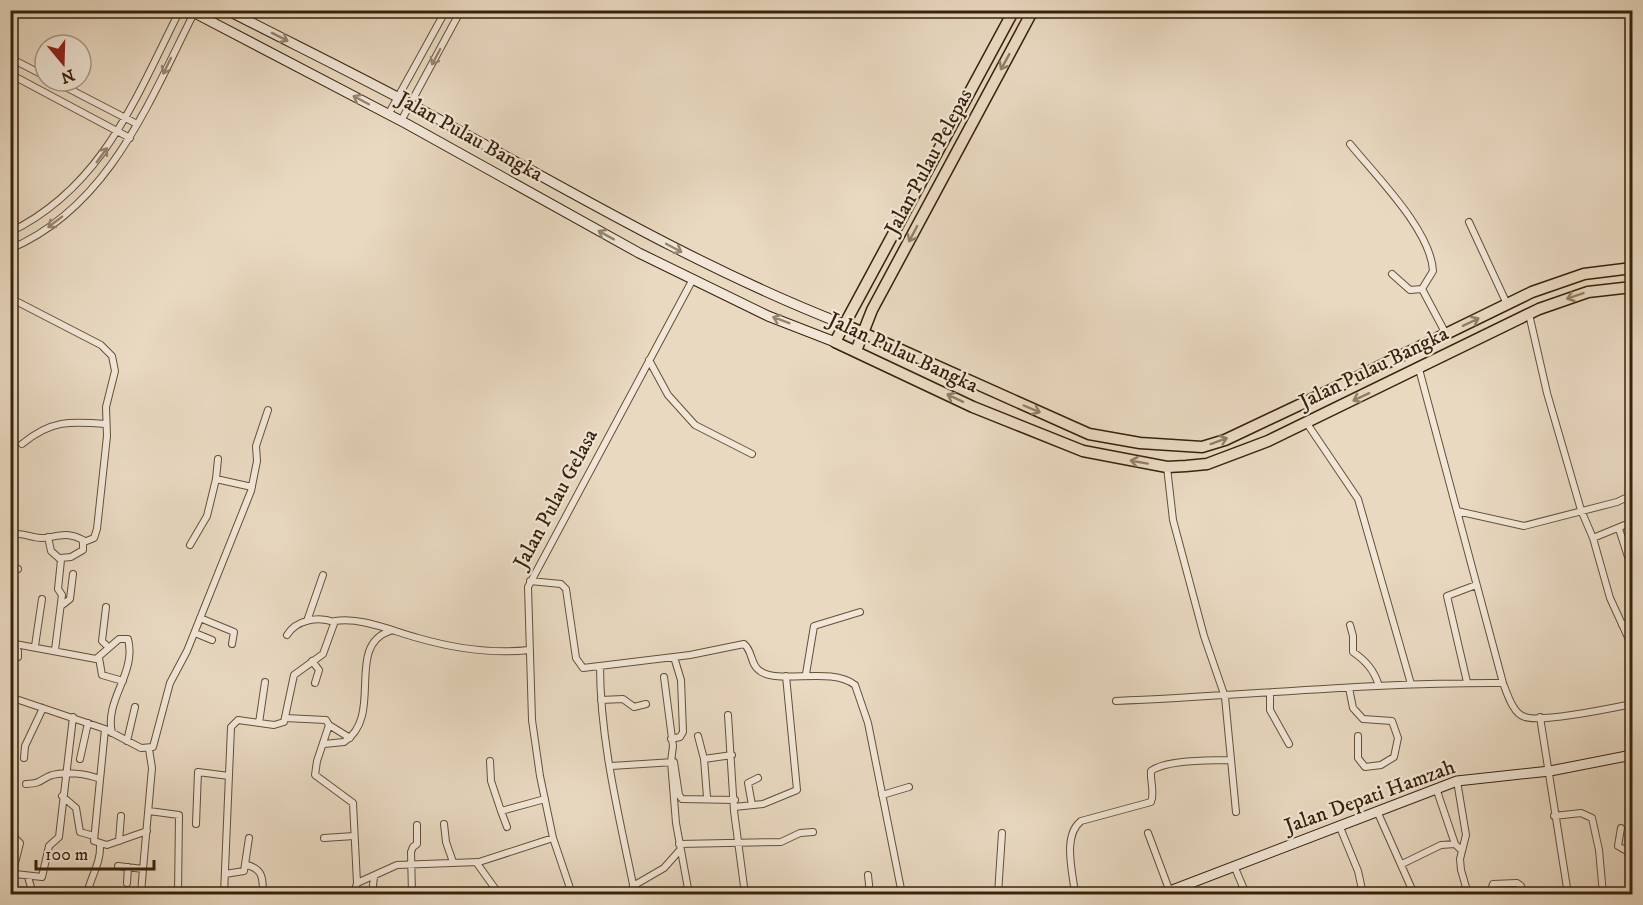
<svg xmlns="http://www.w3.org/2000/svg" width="1643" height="905" font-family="'IM FELL DW Pica',serif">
<rect width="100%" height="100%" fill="#e9d9c1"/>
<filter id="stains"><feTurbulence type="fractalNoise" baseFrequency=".00333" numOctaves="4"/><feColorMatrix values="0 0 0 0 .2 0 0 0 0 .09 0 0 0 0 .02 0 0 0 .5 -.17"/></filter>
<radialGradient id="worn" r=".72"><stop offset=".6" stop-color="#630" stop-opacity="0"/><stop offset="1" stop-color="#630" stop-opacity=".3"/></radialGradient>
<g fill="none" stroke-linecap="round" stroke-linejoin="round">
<defs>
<path id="minor" d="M10,58L45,76
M10,74L130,138
M54,81L137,124
M388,115L446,10
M401,121L461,10
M1350,144C1375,175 1431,230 1433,271L1422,289L1446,334
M1469,222L1507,304
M10,232C103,187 136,97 180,10
M10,249C109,207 149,102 194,13
M1392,274L1410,290L1422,289
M10,298L101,345L112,356L115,371L106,407L107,436L97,529L94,538L84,542
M1529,314L1547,393L1581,510L1593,538L1610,598L1632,646
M649,360L668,395L695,425L752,454
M1419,369L1503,683C1507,693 1513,714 1525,717C1543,723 1612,708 1632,704
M1306,422L1358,499L1411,684
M22,444C51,420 70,421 106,424
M218,459L216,479L252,487
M1167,467L1173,520L1204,636L1225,697L1236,812
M1457,511L1524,526L1617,502L1632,495
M1619,529L1632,569
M10,534C20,533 26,535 34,537C51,542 61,528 83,540V550L71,557L60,558
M48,537L51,551L61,560L58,589L62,595L55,650
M1593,538L1632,522
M190,545L207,516L216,479
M10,569H18
M530,581L561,584L566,589L576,658L583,668L690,655L744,644C753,651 750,665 760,671C779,685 831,666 855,685L868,723L902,894
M61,606L70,599L73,574
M106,607L102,641L108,647
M200,618L234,632L232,644
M307,621L323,575
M1350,625L1353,636V652C1366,661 1374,670 1379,686
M1622,625L1632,621
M195,633L212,640
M287,635C296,620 318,616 334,622
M10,638L18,651V657
M15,644L96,659L119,639H128C137,673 104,700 112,733
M35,646L42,599
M99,658L102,675L123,681
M312,661L319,670L315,683
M600,666C600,742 620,820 635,894
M806,674L814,626L860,612
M664,677L673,746L671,762L676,823L689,894
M1467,682L1447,596L1476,585
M10,684L14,672
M1349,688L1353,708L1363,719L1392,721L1398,738L1394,757L1381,765L1365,767L1358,758V736
M1270,694V710L1289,744
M10,697L105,729L141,748L153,747L170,683L187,651L251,491L257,461L256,446L268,410
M601,700L623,699L634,707L646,704
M1116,701C1245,696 1374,682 1503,683
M728,715L734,811L745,894
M1540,717L1568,894
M285,718L326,720L329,725L350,738
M259,723L265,682
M329,725L317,761L315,775L353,803L357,883L397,865L479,862L553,838
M105,729L94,841L107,845L147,831
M698,736L704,759
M671,739L680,737L683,732L681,680L674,657
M127,741L135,707
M324,744L344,742C385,716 344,646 390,631
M24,758L25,746L43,708
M80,759L88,723
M490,761L491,781L501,811L545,799
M611,766L674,762L679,795L682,799L735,800
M1457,781L1466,835L1460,859L1461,870L1468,894
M26,784C44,783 40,779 52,775C66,771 87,774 100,779
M1436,788L1455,844L1462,851
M882,795L909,787
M62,796L76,808L80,832L94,836
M707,797L704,759L732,755
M752,805L748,783L758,778
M734,807L763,804L797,790L786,676
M149,811L179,815L178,894
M501,811L507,827
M1377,811L1414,894
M1554,816L1581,813L1592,818L1599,850L1603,894
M196,824L198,772L229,776
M444,824L446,842L453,862
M1339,825L1358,871L1363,894
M1621,828L1618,846L1632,854
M1148,833L1170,892
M324,838L354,836
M10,840L16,839L20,843L14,867L15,874L42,877L49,846L59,837L73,717
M119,841L121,816
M679,844L781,842L800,833L813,832
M1630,854L1632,872
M476,862L499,894
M1402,864L1441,845L1455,844
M247,865C263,869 263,879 263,894
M118,866L143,869L152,768L149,749
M1235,868L1246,894
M225,874L244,871L249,838
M868,875L870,894
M28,877L33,894
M127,883L128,867
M633,886L664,868L680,850
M87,894C91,876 101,863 100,845
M141,894L143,869
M224,894L231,727L238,720L274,725L284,722L294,675L323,654L335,621C362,617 392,631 418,638C453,648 493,654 529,650
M354,894L357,883
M372,894L374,877
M412,894L411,852L413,847L417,844V825
M572,894L553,838L540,776L532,720L528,587L693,279
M998,894L1002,833
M1075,894C1073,873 1062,836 1081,821L1151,802C1155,793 1150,781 1151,771C1167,759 1210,761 1230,760
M1490,894L1493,884L1517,883L1521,886L1523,894"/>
<path id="secondary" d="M189,10L407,124L639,253L768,316L835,342
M227,10C291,43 355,74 418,108C558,184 694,266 843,324
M1162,894L1457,781L1550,771L1632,755"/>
<path id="trunk" d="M1014,10L835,342L973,407L1083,451L1167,467L1186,466L1207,464L1268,441L1539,309L1588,292L1632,287
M843,324L1089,434L1140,443L1202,447L1225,440L1333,389L1532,292L1584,274L1632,268
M856,351L872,310L1033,10"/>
</defs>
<use href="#minor" stroke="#645037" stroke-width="8"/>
<use href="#secondary" stroke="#372209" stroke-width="11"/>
<use href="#trunk" stroke="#372209" stroke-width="13"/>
<use href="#minor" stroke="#f1e6d7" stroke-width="6"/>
<use href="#secondary" stroke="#f1e6d7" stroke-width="9"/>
<use href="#trunk" stroke="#e9d9c1" stroke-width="10"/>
</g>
<defs><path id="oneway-shaft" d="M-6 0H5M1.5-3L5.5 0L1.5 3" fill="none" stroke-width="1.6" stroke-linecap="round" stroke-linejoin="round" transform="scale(1.5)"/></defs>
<g stroke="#948470">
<use href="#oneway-shaft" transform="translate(280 37) rotate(27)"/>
<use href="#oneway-shaft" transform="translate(436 57) rotate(118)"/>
<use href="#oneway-shaft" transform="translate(167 66) rotate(116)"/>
<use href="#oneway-shaft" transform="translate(361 100) rotate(-152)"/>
<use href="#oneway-shaft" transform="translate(102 155) rotate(-54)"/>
<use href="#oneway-shaft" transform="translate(55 222) rotate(143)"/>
<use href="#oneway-shaft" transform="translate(606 235) rotate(-151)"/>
<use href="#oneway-shaft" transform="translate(674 248) rotate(28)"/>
<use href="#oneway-shaft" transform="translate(781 320) rotate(-159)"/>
</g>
<g stroke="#907e65">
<use href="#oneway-shaft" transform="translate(1005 62) rotate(119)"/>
<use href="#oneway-shaft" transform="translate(913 234) rotate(118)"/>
<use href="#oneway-shaft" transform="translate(1575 296) rotate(161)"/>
<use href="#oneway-shaft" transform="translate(1471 322) rotate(-26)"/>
<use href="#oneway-shaft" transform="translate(1361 397) rotate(155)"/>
<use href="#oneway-shaft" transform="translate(955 398) rotate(-155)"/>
<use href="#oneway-shaft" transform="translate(1032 409) rotate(23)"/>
<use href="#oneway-shaft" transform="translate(1219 441) rotate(-20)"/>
<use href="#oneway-shaft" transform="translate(1139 462) rotate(-170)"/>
</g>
<g text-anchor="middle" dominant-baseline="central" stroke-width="4.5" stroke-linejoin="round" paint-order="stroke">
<g font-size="21" fill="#372209" stroke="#f1e6d7">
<text transform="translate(470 137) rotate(29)">Jalan Pulau Bangka</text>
<text transform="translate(929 162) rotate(-62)">Jalan Pulau Pelepas</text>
<text transform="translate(903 353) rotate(25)">Jalan Pulau Bangka</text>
<text transform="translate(1374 368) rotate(-26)">Jalan Pulau Bangka</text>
<text transform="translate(556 499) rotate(-62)">Jalan Pulau Gelasa</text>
<text transform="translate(1370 797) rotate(-20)">Jalan Depati Hamzah</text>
</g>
</g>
<rect width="1643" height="905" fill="none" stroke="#e9d9c1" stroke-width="36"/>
<rect x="12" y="12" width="1619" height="881" fill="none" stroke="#372209" stroke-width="3"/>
<rect x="18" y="18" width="1607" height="869" fill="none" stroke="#372209" stroke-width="1.5"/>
<g transform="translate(63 63) rotate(161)"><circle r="28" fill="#f1e6d7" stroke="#a79885" stroke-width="1.5"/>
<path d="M0-4.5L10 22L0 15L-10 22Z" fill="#8f2418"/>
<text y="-9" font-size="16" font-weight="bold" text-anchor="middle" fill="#372209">N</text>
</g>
<path d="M36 860v9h118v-9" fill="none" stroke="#372209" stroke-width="3"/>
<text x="45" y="860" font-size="18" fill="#372209" stroke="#f1e6d7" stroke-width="4.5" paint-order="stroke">100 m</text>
<rect width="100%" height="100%" filter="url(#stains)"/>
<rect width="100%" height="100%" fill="url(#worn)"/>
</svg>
